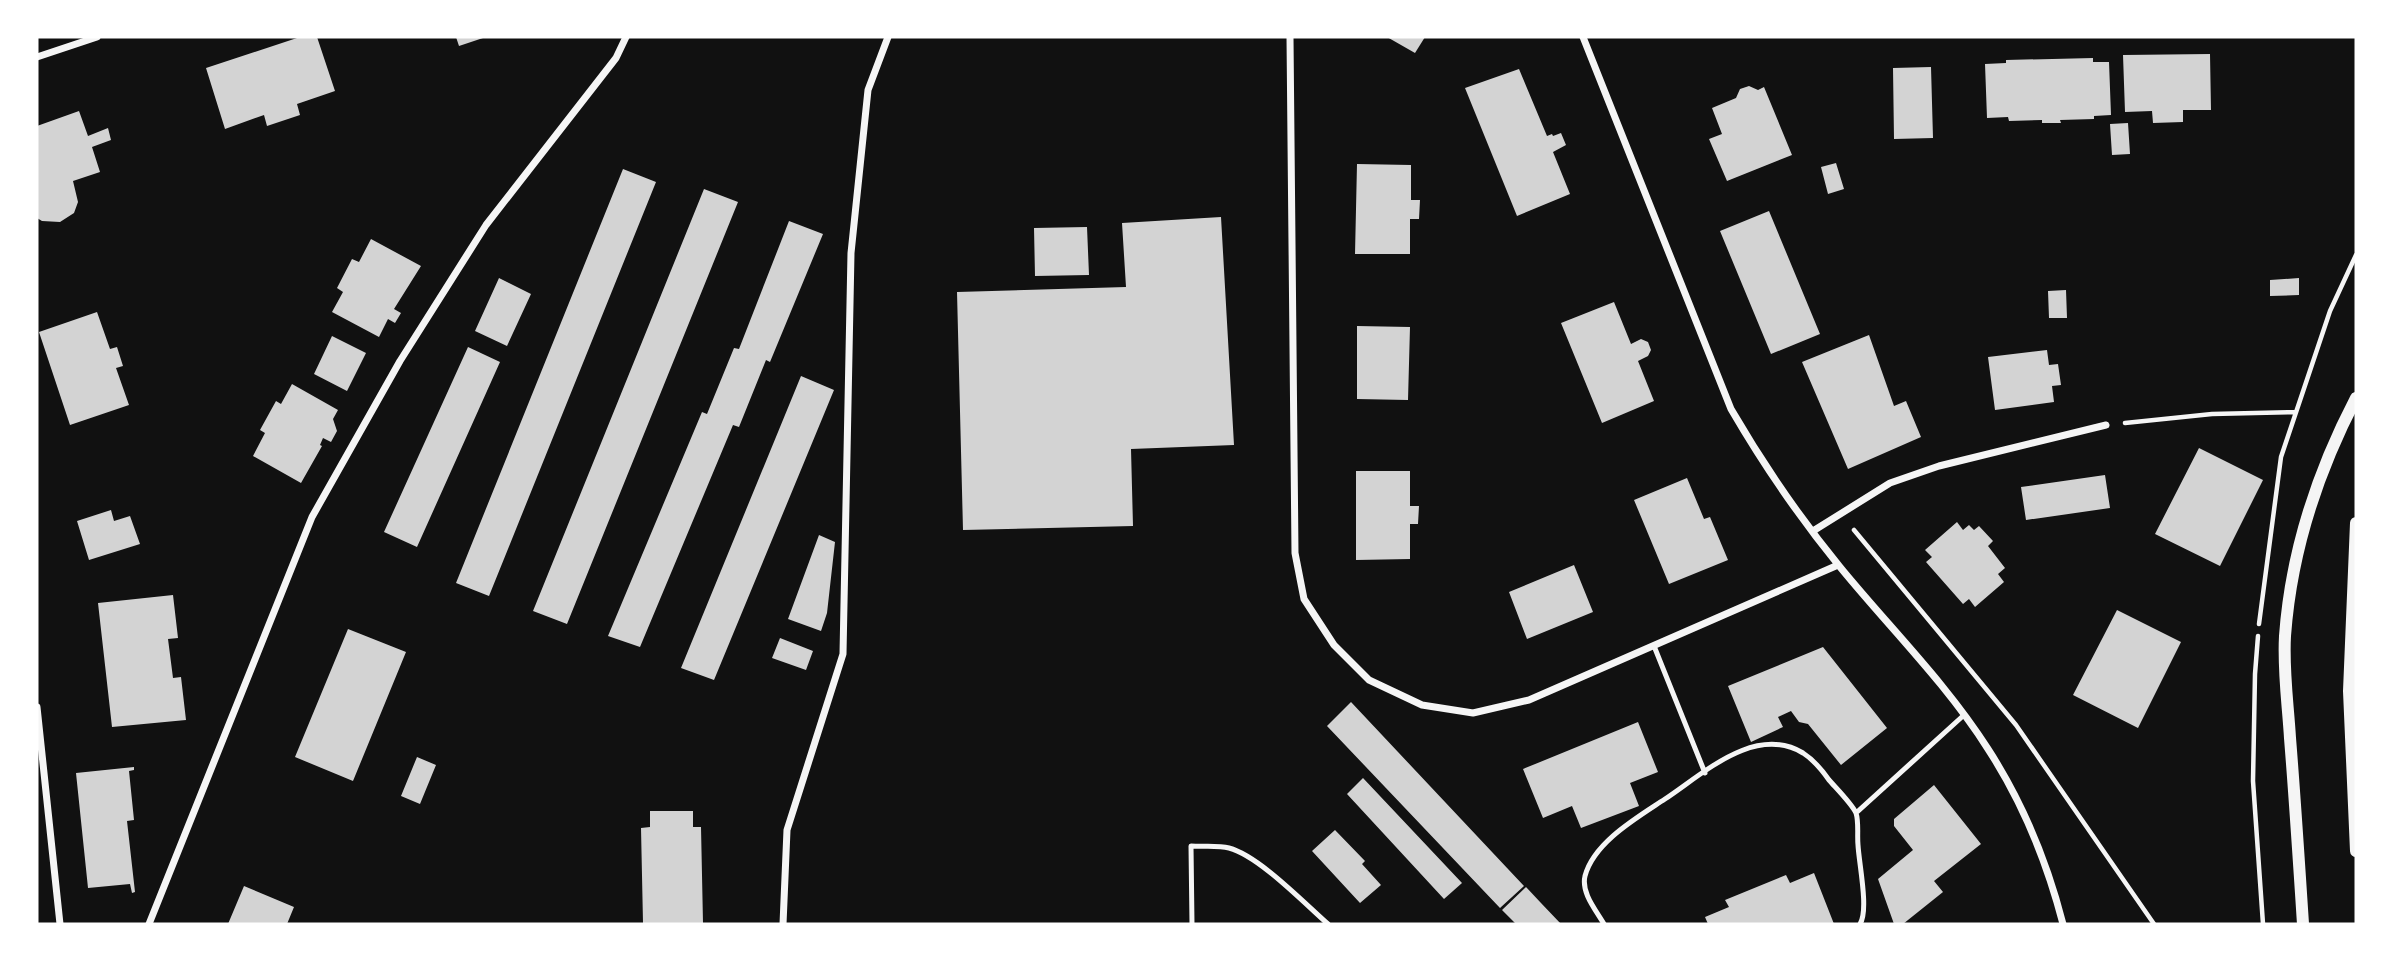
<svg xmlns="http://www.w3.org/2000/svg" width="2393" height="961" font-family="Mulish,sans-serif">
<rect width="100%" height="100%" fill="#111"/>
<path fill="#d3d3d3" d="M300,37H317L335,91L297,104L300,115L267,126L264,115L225,129L206,68Z
M456,37H486L459,46Z
M1387,37H1425L1415,53Z
M2210,54L2211,110H2183V122L2153,123L2152,111L2125,112L2123,55Z
M2093,58V62H2109L2111,115L2094,116V119L2060,120L2061,123H2042V120L2009,121L2008,117L1987,118L1985,64L2006,63V60Z
M1931,67L1933,138L1894,139L1893,68Z
M1519,69L1547,136L1552,134L1553,136L1561,133L1566,145L1553,152L1570,194L1517,216L1465,88Z
M1749,86L1758,90L1764,87L1792,155L1727,181L1709,139L1722,134L1712,108L1736,98L1740,89Z
M79,111L88,136L108,128L111,140L92,147L100,172L73,181L78,202L74,213L60,222L42,221L37,218V126Z
M2128,123L2130,154L2112,155L2110,124Z
M1836,163L1844,189L1828,194L1821,167Z
M1357,164L1411,165V200H1420L1419,219H1410V254H1355Z
M623,169L656,182L489,596L456,583Z
M704,189L738,202L567,624L533,611Z
M1769,211L1820,334L1771,354L1720,231Z
M1221,217L1234,445L1131,449L1133,526L963,530L957,292L1126,287L1122,223Z
M789,221L823,234L770,362L766,360L739,427L733,425L640,647L608,636L702,412L707,414L734,348L739,349Z
M1087,227L1089,275L1035,276L1034,228Z
M371,239L421,266L394,309L401,313L395,323L388,319L379,337L332,312L343,292L337,288L352,259L359,262Z
M499,278L531,294L507,346L475,331Z
M2299,278V295L2270,296V280Z
M2066,290L2067,318H2049L2048,291Z
M1614,302L1631,344L1641,339L1648,342L1651,350L1648,356L1638,361L1654,401L1602,423L1561,323Z
M97,312L110,349L117,347L123,366L116,368L129,405L70,425L39,332Z
M1357,326L1410,327L1408,400L1357,399Z
M1869,335L1894,406L1906,401L1921,437L1848,469L1802,362Z
M332,336L366,353L347,391L314,374Z
M468,347L500,362L417,547L384,532Z
M2047,350L2049,365L2058,364L2061,385L2052,386L2054,402L1995,410L1988,357Z
M801,376L834,390L714,680L681,668Z
M292,384L338,410L333,419L337,431L331,442L323,438L320,445L322,446L301,483L253,456L265,433L260,430L276,401L281,404Z
M2199,448L2263,480L2220,566L2155,534Z
M1356,471H1410V506H1419L1418,524H1410V559L1356,560Z
M2105,475L2110,508L2026,520L2021,487Z
M1687,478L1704,519L1710,517L1728,560L1669,584L1634,500Z
M111,510L114,521L130,516L140,544L89,560L77,521Z
M1957,522L1963,530L1969,525L1974,530L1979,526L1993,541L1988,546L2005,568L1998,574L2004,582L1975,607L1969,599L1963,604L1926,562L1932,557L1925,550Z
M819,535L835,542L827,613L821,631L788,619Z
M1574,565L1593,612L1527,639L1509,592Z
M173,595L178,638L168,639L173,678L181,677L186,720L112,727L98,603Z
M2117,610L2181,642L2138,728L2073,695Z
M348,629L406,652L353,781L295,757Z
M780,638L813,651L806,670L772,658Z
M1823,647L1887,728L1841,765L1808,724L1799,722L1791,711L1778,717L1783,727L1751,742L1728,686Z
M1351,702L1524,886L1500,908L1327,726Z
M1638,722L1658,772L1630,783L1639,806L1581,828L1572,806L1543,818L1523,769Z
M417,757L436,765L420,804L401,796Z
M134,767V770L129,771L134,820L127,821L135,892L132,893L130,884L88,888L76,773Z
M1363,778L1462,883L1444,899L1347,794Z
M1934,785L1981,844L1934,881L1943,892L1903,924H1894L1878,879L1913,850L1894,826V819Z
M650,811H693V827H701L703,923H643L641,828L650,827Z
M1335,830L1365,861L1362,864L1381,885L1360,903L1312,851Z
M1814,873L1834,924H1708L1705,917L1729,907L1725,900L1786,875L1790,883Z
M244,886L294,907L287,924H228Z
M1526,887L1541,903L1561,924H1516L1502,910Z"/>
<g fill="none" stroke-linecap="round" stroke-linejoin="round">
<path stroke="#f5f5f5" stroke-width="4.5" d="M2125,423L2212,414L2296,412
M1854,530L2016,725L2154,924
M2259,624L2281,457L2330,311L2356,255
M2258,636L2255,674L2253,781L2263,924"/>
<path stroke="#f5f5f5" stroke-width="5" d="M1654,646L1705,773
M1856,813L1964,715
M1192,924L1191,846C1203,847 1218,845 1229,848C1259,856 1304,903 1328,924
M1604,924C1596,910 1581,893 1585,876C1594,842 1638,817 1665,799C1703,774 1755,724 1803,753C1814,760 1822,770 1829,780C1836,788 1852,804 1856,813C1859,822 1857,836 1858,845C1859,864 1869,910 1860,924"/>
<path stroke="#f5f5f5" stroke-width="7" d="M1290,37L1295,553L1304,599L1334,645L1369,680L1422,705L1473,713L1529,700L1838,565
M1583,37L1731,409C1763,464 1800,518 1840,567C1889,627 1946,683 1988,749C2023,803 2047,862 2063,924
M37,57L97,37
M1813,531L1890,483L1939,466L2106,425
M37,707L60,924
M149,924L312,517L400,361L486,225L616,58L626,37
M783,924L787,830L843,654L851,253L868,90L888,37"/>
<path stroke="#f5f5f5" stroke-width="12" d="M2356,523L2349,691L2356,851
M2303,924C2299,862 2295,800 2290,738C2288,704 2283,671 2285,636C2291,553 2318,471 2356,398"/>
</g>
<rect width="2393" height="961" fill="none" stroke="#ffffff" stroke-width="77"/>
</svg>
